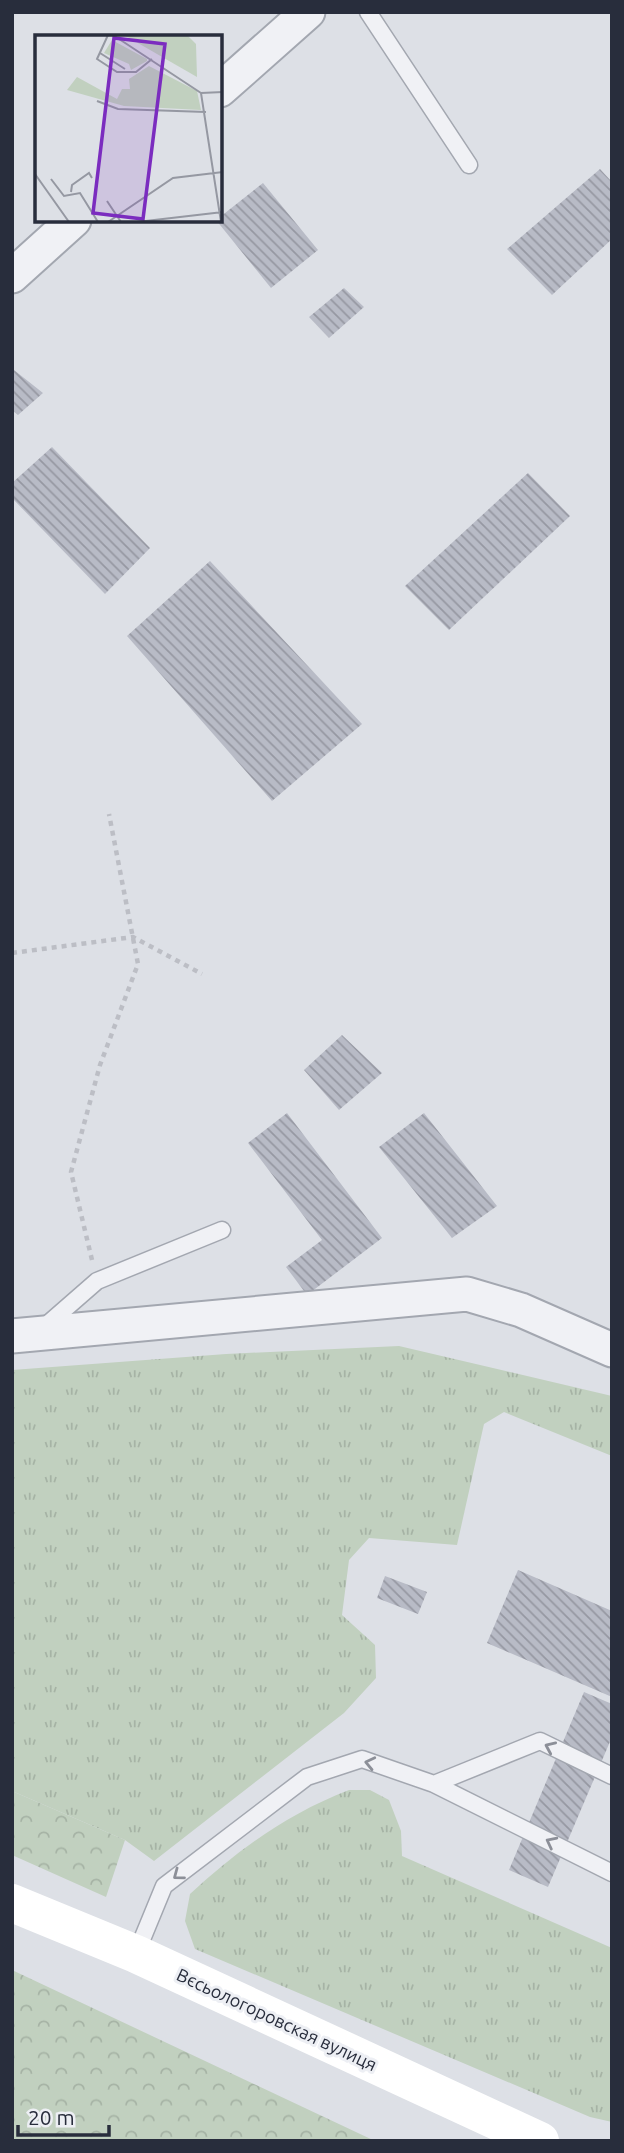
<svg xmlns="http://www.w3.org/2000/svg" width="624" height="2153" font-family="Ubuntu,sans-serif">
<defs>
<pattern id="grass-tufts" width="24" height="20" patternUnits="userSpaceOnUse" patternTransform="scale(1.75)"><rect width="24" height="20" fill="#c1d0bf"/><path d="M3 7l-1-3M5 7V3M7 7l1-3M15 17l-1-3M17 17v-4M19 17l1-3" fill="none" stroke="#a6b3a5"/></pattern>
<pattern id="forest-crowns" width="20" height="18" patternUnits="userSpaceOnUse" patternTransform="scale(1.75)"><rect width="20" height="18" fill="#c1d0bf"/><path d="M2 6a3 3 0 1 1 6 0M12 15a3 3 0 1 1 6 0" fill="none" stroke="#a6b3a5"/></pattern>
<pattern id="building-back-hatch" width="6" height="6" patternUnits="userSpaceOnUse" patternTransform="scale(1.75)"><rect width="6" height="6" fill="#b8bbc6"/><path d="M-1 5l2 2M0 0l6 6M5-1l2 2" fill="none" stroke="#9698a2"/></pattern>
</defs>
<rect width="100%" height="100%" fill="#dde0e6"/>
<path fill="url(#grass-tufts)" d="M399,1346L612,1396V1456L504,1412L484,1424L457,1545L369,1538L349,1560L342,1615L375,1645L376,1678L344,1713L154,1861L125,1840L12,1791V1370L226,1354Z
M349,1790H370L389,1800L401,1831L402,1856L612,1948V2122L590,2117L195,1949L185,1921L190,1894C239,1849 287,1814 349,1790Z"/>
<path fill="url(#forest-crowns)" d="M12,1791L125,1840L106,1897L12,1855Z
M12,1970L375,2141H12Z"/>
<path fill="url(#building-back-hatch)" d="M600,169L612,182V239L552,295L507,249Z
M263,183L318,250L271,288L216,220H220V217Z
M344,288L364,307L329,338L309,317Z
M14,370L43,393L18,415L12,410Z
M52,447L150,548L105,594L12,498V483Z
M528,473L570,516L449,630L405,586Z
M210,561L362,724L272,801L127,636Z
M342,1035L382,1073L339,1110L304,1070Z
M287,1113L382,1238L307,1295L286,1267L322,1240L248,1143Z
M424,1113L497,1206L452,1238L379,1147Z
M518,1570L612,1611V1697L487,1643Z
M385,1576L427,1592L418,1614L377,1598Z
M584,1692L612,1704V1737L548,1887L509,1870Z"/>
<g fill="none" stroke-linecap="round" stroke-linejoin="round">
<defs>
<path id="lane" d="M368,12L469,165
M42,1329L97,1281L222,1230
M434,1784L540,1741L612,1776
M136,1954L164,1886L307,1777L362,1759L434,1784L612,1873"/>
<path id="street" d="M220,90L308,12
M12,276L74,220
M12,1336L467,1294L521,1310L612,1350"/>
</defs>
<use href="#lane" stroke="#a3a7b0" stroke-width="19"/>
<use href="#street" stroke="#a3a7b0" stroke-width="37"/>
<path stroke="#bcbec5" stroke-width="4.5" stroke-dasharray="5 5" stroke-linecap="butt" d="M12,953L133,937L202,974
M92,1260L71,1172L100,1065L138,964L109,814"/>
<use href="#lane" stroke="#f0f1f5" stroke-width="16"/>
<use href="#street" stroke="#f0f1f5" stroke-width="33"/>
<path stroke="#fff" stroke-width="38" d="M12,1903L136,1954L540,2141"/>
</g>
<defs><path id="oneway-chevron" d="M-2-3.5L2.5 0L-2 3.5" fill="none" stroke-width="1.6" stroke-linecap="round" stroke-linejoin="round" transform="scale(1.75)"/></defs>
<g stroke="#8c8f98">
<use href="#oneway-chevron" transform="translate(550 1747) rotate(-156)"/>
<use href="#oneway-chevron" transform="translate(370 1763) rotate(-167)"/>
<use href="#oneway-chevron" transform="translate(551 1842) rotate(-153)"/>
<use href="#oneway-chevron" transform="translate(178 1875) rotate(143)"/>
</g>
<g text-anchor="middle" dominant-baseline="central" stroke-width="6" stroke-linejoin="round" paint-order="stroke">
<g font-size="18" fill="#282d3c" stroke="#edeff4">
<text transform="translate(277 2019) rotate(25)">Вєсьологоровская вулиця</text>
</g>
</g>
<g transform="translate(35 35)">
<rect width="187" height="187" fill="#dde0e6"/>
<path d="M77,5L112,24V26L96,35L94,29L69,18ZM114,31L162,56L166,75L89,71L32,55L42,42L82,64L87,54H95L94,44Z" fill="#c1d0bf"/>
<path d="M89,0H152L161,9L162,42Z" fill="#c1d0bf"/>
<path fill="none" stroke="#9598a2" stroke-width="2" d="M73,0L62,24L82,37H101L117,24M78,0L166,58L186,187M65,18L90,34M166,58L188,57M62,66L83,74L171,77M0,139L34,187M16,144L29,161L45,158L63,187M36,157L37,150L54,138L57,143M72,166L86,187M73,187L138,143L188,137M102,187L188,177"/>
<path fill="#7b2cbf" fill-opacity="0.15" stroke="#7b2cbf" stroke-width="3.5" d="M79,3L130,9L108,184L58,178Z"/>
<rect width="187" height="187" fill="none" stroke="#282d3c" stroke-width="3.5"/>
</g>
<rect width="624" height="2153" fill="none" stroke="#282d3c" stroke-width="28"/>
<path d="M18 2125v10h91v-10" fill="none" stroke="#282d3c" stroke-width="3.5"/>
<text x="28" y="2125" font-size="21" fill="#282d3c" stroke="#edeff4" stroke-width="5" paint-order="stroke">20 m</text>
</svg>
